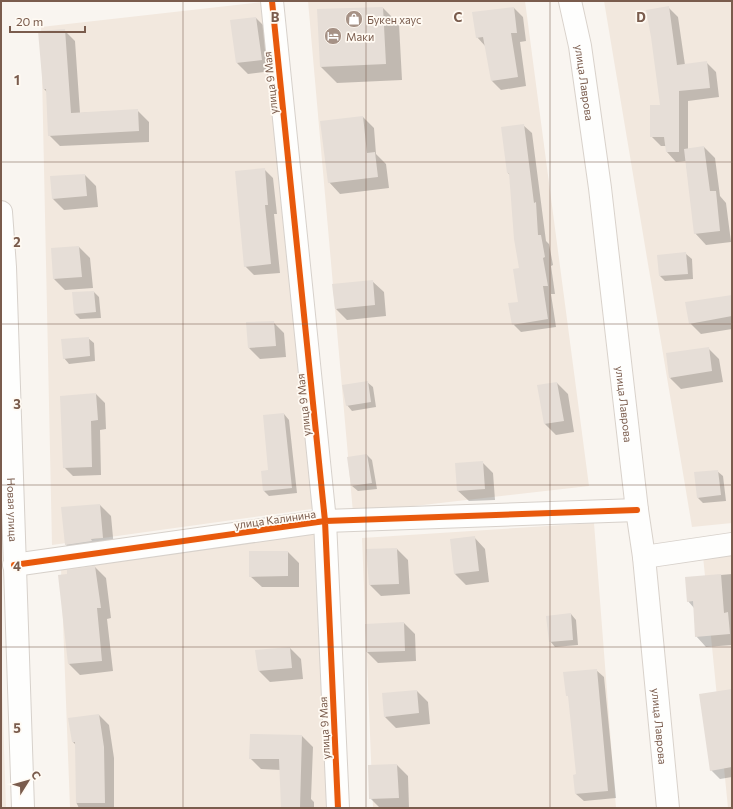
<svg xmlns="http://www.w3.org/2000/svg" width="733" height="809" font-family="Commissioner,sans-serif">
<rect width="100%" height="100%" fill="#f9f5f0"/>
<path fill="#f2e8de" d="M271,1L319,508L52,545L41,27Z
M308,1H525L589,486L353,513Z
M604,1H732V523L692,527Z
M594,523L616,808H373L362,538Z
M320,529L332,808H70L61,569Z
M732,554V808H728L703,556Z
M1,656L6,808H1Z"/>
<path fill="#0003" d="M668,7L678,17L685,65L706,62L716,72L719,97L688,101V149L704,147L715,158L720,196L726,203L731,242L706,245L695,233L686,161L676,162L667,152L666,146H661L651,136L661,106Z
M383,8L399,24L402,80L337,83L321,67L318,10Z
M514,8L523,17L526,41L520,42L526,86L501,90L492,81L486,47L477,37Z
M256,18L267,29L272,71L248,74L237,63Z
M64,30L75,41L80,113L137,110L149,122V142L60,146L49,135L47,92L44,89L39,32Z
M363,117L374,128L376,154L386,164L389,188L340,194L329,182Z
M523,125L532,133L546,241L549,244L553,265L551,266L555,294H551L556,327L521,332L513,324L519,302L520,269L510,175L508,173Z
M264,169L273,178L277,214H274L280,273L254,275L245,266Z
M85,175L96,186L98,207L64,210L53,199L52,177Z
M79,247L90,258L93,288L65,290L54,279Z
M686,254L692,259L693,279L665,281L660,276Z
M372,281L384,292L386,316L347,320L336,309Z
M94,292L99,297L101,318L80,319L75,314Z
M732,296V329L701,334L690,323Z
M273,322L284,333L286,357L260,359L249,348Z
M88,338L94,343L95,361L69,364L64,358Z
M708,348L719,359L723,382L681,389L670,378Z
M367,382L373,387L376,407L352,411L347,405Z
M557,383L568,394L574,432L556,435L545,424Z
M96,394L105,403L106,429L100,430L101,475L73,476L64,467Z
M284,414L289,420L297,493L269,496L264,491Z
M367,455L372,460L377,489L358,491L352,486Z
M482,462L493,473L495,500L469,501L457,490Z
M717,471L723,476L726,501L703,503L698,498Z
M100,505L111,516L114,548L77,556L66,545Z
M474,537L485,549L489,582L466,585L455,574Z
M397,549L408,560L410,594L381,596L370,585Z
M288,552L299,563V587H262L250,576Z
M95,567L106,578L111,618L107,619L113,671L80,675L69,664Z
M732,574V645L706,647L696,636L694,608L688,601L686,578Z
M571,614L576,620L578,645L555,647L550,641Z
M404,623L415,634L416,661L378,663L367,652Z
M290,648L301,659L303,679L270,682L259,671L257,651Z
M596,670L604,677L616,798L584,801L576,794L577,775L570,698L567,695Z
M732,690V777L720,779L711,770Z
M417,691L428,702L430,724L396,728L385,717Z
M99,715L109,725L114,758V808H79L76,802V745L73,742Z
M302,736L313,747L311,799L314,802V808H282L281,770L261,769L250,758Z
M397,765L408,776L409,808H380L370,798Z"/>
<path fill="#e6ded7" d="M669,6L677,65L707,61L710,88L679,91V152H666L664,137H650V105H660L651,37L646,10Z
M383,7L386,64L320,67L317,9Z
M514,7L517,33H511L518,77L491,81L483,37L476,38L472,12Z
M256,17L262,60L236,63L230,20Z
M65,29L71,113L138,109L139,131L48,136L46,89H43L38,31Z
M363,116L367,153L375,152L378,177L328,183L320,121Z
M524,124L534,203L536,202L538,235H541L545,257L543,258L548,286H543L548,319L512,325L508,303L518,302L513,269L519,268L514,239L509,173H507L501,127Z
M704,146L710,191H716L720,231L694,234L684,149Z
M265,168L268,205H265L271,264L244,267L235,171Z
M85,174L87,196L52,199L50,176Z
M79,246L82,277L53,279L51,248Z
M686,252L688,274L659,276L657,255Z
M373,280L375,305L335,309L332,284Z
M94,291L96,312L74,314L72,292Z
M732,295V316L689,324L685,302Z
M274,321L276,346L248,348L246,322Z
M89,337L90,356L63,359L61,339Z
M709,347L712,371L669,378L666,353Z
M368,381L371,402L346,406L342,385Z
M557,382L564,421L544,424L537,385Z
M96,393L98,420L91,421L92,467L63,468L60,396Z
M284,413L292,488L263,491L261,471L268,470L263,415Z
M367,454L372,483L351,486L347,457Z
M483,461L485,489L457,491L455,463Z
M718,470L721,495L697,498L694,472Z
M100,504L103,538L91,539L92,541L65,545L61,507Z
M475,536L479,571L454,574L450,539Z
M397,548L399,584L369,585L366,549Z
M249,551H288V576L249,577Z
M95,566L101,608H97L102,661L68,664L58,575L67,574V570Z
M721,574L724,613L728,612L730,634L695,637L693,601L687,602L685,577Z
M571,613L573,640L549,642L546,616Z
M404,622L405,651L366,652L365,624Z
M290,647L292,668L258,671L255,650Z
M597,669L608,791L575,794L573,775L576,774L568,696H566L563,672Z
M732,689V767L710,771L699,694Z
M417,690L419,713L384,717L382,693Z
M99,714L104,747L105,803H76L75,742H72L68,718Z
M250,734L302,735L300,808H281L279,759H249Z
M397,764L399,798L369,799L368,765Z"/>
<g fill="none" stroke-linecap="round" stroke-linejoin="round">
<defs>
<g id="street">
<path d="M272,1L325,521L338,808"/>
<path id="s1" d="M1,212L5,267L23,808"/>
<path d="M644,557L732,544"/>
<path d="M14,565L325,521L637,510"/>
</g>
<g id="secondary">
<path id="s2" d="M570,1L580,46L600,188L637,510L644,557L668,808"/>
</g>
</defs>
<use href="#street" stroke="#d7d1cb" stroke-width="24"/>
<use href="#secondary" stroke="#d9d2cb" stroke-width="24"/>
<use href="#street" stroke="#fefefd" stroke-width="22"/>
<use href="#secondary" stroke="#fefefd" stroke-width="22"/>
<defs>
<path id="cycleway" d="M272,1L325,521L338,808
M14,565L325,521L637,510"/>
</defs>
<use href="#cycleway" stroke="#fffaf3" stroke-width="8"/>
<use href="#cycleway" stroke="#e8590c" stroke-width="6"/>
</g>
<path fill="none" stroke="#7a5c4d" stroke-width="1" stroke-opacity="0.55" d="M183,1V808M366,1V808M550,1V808M1,162H732M1,324H732M1,485H732M1,647H732"/>
<defs>
<symbol id="shop-disc" viewBox="-11 -11 22 22"><circle r="9.5" fill="#a69286" stroke="#fffaf3"/><path d="M-5-2.5h2.3a2.7 3.5 0 0 1 5.4 0H5L5.5 6h-11ZM-1.5-2.5h3a1.5 2.3 0 0 0-3 0Z" fill="#fff"/></symbol>
<symbol id="hotel-disc" viewBox="-11 -11 22 22"><circle r="9.5" fill="#a69286" stroke="#fffaf3"/><path d="M-6-4.5h1.5V1H6V5H4.5V3h-9V5H-6ZM-4 0a1.8 1.8 0 1 1 3.6 0ZM.5 0V-2.5h3Q6-2.5 6 0Z" fill="#fff"/></symbol>
</defs>
<g fill-rule="evenodd">
<use href="#shop-disc" x="344" y="9" width="20" height="20"/>
<use href="#hotel-disc" x="323" y="26" width="20" height="20"/>
</g>
<g text-anchor="middle" dominant-baseline="central" stroke-width="3.5" stroke-linejoin="round" paint-order="stroke">
<g font-size="11" fill="#7a5c4d" stroke="#fffaf3" text-anchor="start">
<text x="367" y="19">Букен хаус</text>
<text x="346" y="36">Маки</text>
</g>
<g font-size="11" fill="#7a5c4d" stroke="#fffaf3">
<text stroke="none"><textPath href="#s2" startOffset="83">улица Лаврова</textPath></text>
<text transform="translate(270 83) rotate(-96)">улица 9 Мая</text>
<text stroke="none"><textPath href="#s2" startOffset="407">улица Лаврова</textPath></text>
<text transform="translate(303 405) rotate(-96)">улица 9 Мая</text>
<text stroke="none"><textPath href="#s1" startOffset="298">Новая улица</textPath></text>
<text transform="translate(275 519) rotate(-8)">улица Калинина</text>
<text stroke="none"><textPath href="#s2" startOffset="731">улица Лаврова</textPath></text>
<text transform="translate(324 728) rotate(-93)">улица 9 Мая</text>
</g>
</g>
<g font-size="13" text-anchor="middle" font-weight="bold" fill="#7a5c4d" stroke="#fffaf3" stroke-width="3.5" stroke-linejoin="round" paint-order="stroke">
<text x="275" y="22">B</text>
<text x="458" y="22">C</text>
<text x="641" y="22">D</text>
<text x="17" y="85">1</text>
<text x="17" y="247">2</text>
<text x="17" y="409">3</text>
<text x="17" y="571">4</text>
<text x="17" y="733">5</text>
</g>
<rect width="733" height="809" fill="none" stroke="#7a5c4d" stroke-width="4"/>
<g transform="translate(28 781) rotate(53)" stroke="#fffaf3" stroke-width="3" paint-order="stroke">
<path d="M0-3L7 15L0 10L-7 15Z" fill="#7a5c4d"/>
<text y="-6" font-size="11" font-weight="bold" text-anchor="middle" fill="#7a5c4d">С</text>
</g>
<path d="M10 26v6h75v-6" fill="none" stroke="#7a5c4d" stroke-width="2"/>
<text x="16" y="26" font-size="12" fill="#7a5c4d" stroke="#fffaf3" stroke-width="3" paint-order="stroke">20 m</text>
</svg>
